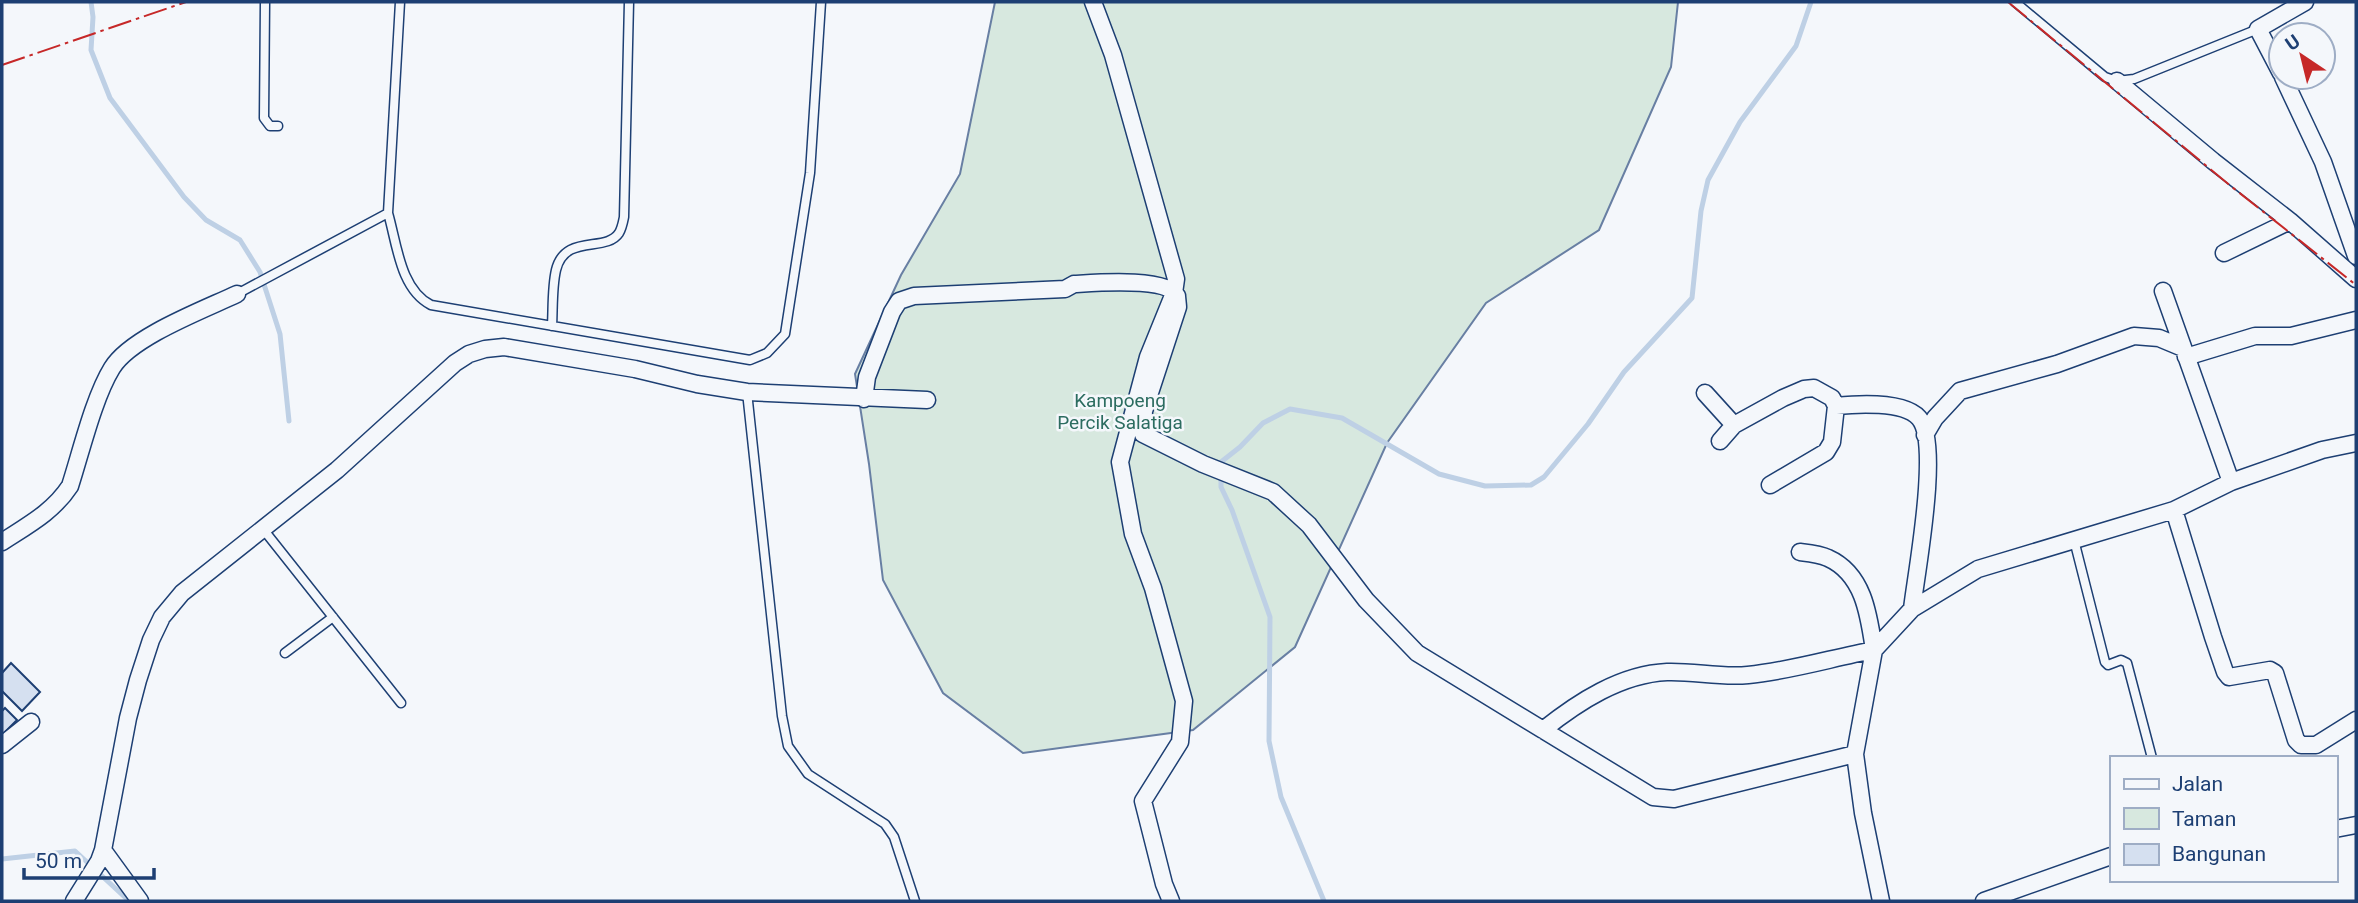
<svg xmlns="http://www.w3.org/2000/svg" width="2358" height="903" font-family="Roboto,sans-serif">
<rect width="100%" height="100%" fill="#f4f7fb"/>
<path fill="#d7e8df" stroke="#687fa3" stroke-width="2" d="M995,2H1678L1671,67L1599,230L1486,303L1387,443L1295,647L1193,730L1023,753L943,693L883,580L869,464L855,374L901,275L960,174Z"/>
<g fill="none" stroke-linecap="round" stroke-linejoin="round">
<path stroke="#bed0e5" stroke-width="5" d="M91,2L93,17L91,50L110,98L184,197L206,220L240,240L260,272L280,334L289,421
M2,859L75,851L129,901
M1324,901L1281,797L1269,741L1270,617L1232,510L1221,487V462L1240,447L1263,423L1290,409L1342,418L1439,474L1485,486L1531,485L1544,477L1588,424L1624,372L1692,298L1701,211L1708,180L1740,122L1796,46L1811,2"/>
</g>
<path fill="#d5e0f0" stroke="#1d3f73" stroke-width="2" d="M11,663L40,692L22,711L2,691V673Z
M5,708L17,720L2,735V711Z"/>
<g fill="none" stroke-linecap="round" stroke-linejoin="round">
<defs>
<path id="lane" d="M265,2L264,118L270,126H278
M2015,2L2105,77L2117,81L2134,79L2258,29
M388,213L400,2
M237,294L388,213C397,244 400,289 431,305L750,360L767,353L785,334L810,173L821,2
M552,326C553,308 552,287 556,270C565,233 606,253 619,233C622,228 623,222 624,217L629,2
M747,392L782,716L788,746L808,774L885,824L894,837L915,901
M263,529L401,703
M2074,540L2105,662L2108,665L2121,660L2127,663L2152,758
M285,653L333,617"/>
<path id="street" d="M1093,2L1113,55L1176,279L1174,293L1148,357L1120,462L1133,534L1153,588L1184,701L1180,742L1143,801L1164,884L1171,901
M2281,73L2258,29L2305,2
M2283,77L2323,162L2356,256
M2117,81L2213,161L2290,221L2356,279
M2224,253L2290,221
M2163,291L2231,482
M2186,357L2255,336H2291L2356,320
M1705,393L1734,425
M864,399L867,377L892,312L899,301L914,296L1065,289L1074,284C1094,283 1167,277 1177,296C1177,297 1178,306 1178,307L1144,411L1143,434L1203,464L1273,492L1309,525L1366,600L1417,653L1653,797L1674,799L1855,754
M1836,406C1856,404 1904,401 1919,418C1941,443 1916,574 1912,609
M1925,435L1935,418L1960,391L2057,364L2134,336L2159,338L2183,348
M1720,441L1734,425L1783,398L1804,389L1814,388L1832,398L1836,406L1832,442L1826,452L1770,485
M2174,510L2213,637L2225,672L2229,677L2270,670L2275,673L2296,740L2301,745H2316L2356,720
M2,542C28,525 53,512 70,486C81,452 94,397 112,368C131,337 203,310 237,294
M1543,730C1578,702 1621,674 1667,672C1694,671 1721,678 1748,675C1790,671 1832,658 1874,650C1869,616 1864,574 1828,558C1820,554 1809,553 1800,552
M2,745L31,722
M2335,829L2356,825
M103,850L140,901
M74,901L99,861L103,850L128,718L138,680L151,640L162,617L182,593L337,470L455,363L469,354L485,349L504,347L635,369L697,384L747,392L927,400
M1881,901L1863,813L1855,754L1874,650L1912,609L1978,569L2174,510L2231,482L2322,450L2356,443
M1984,901L2111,856"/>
</defs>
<use href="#lane" stroke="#1d3f73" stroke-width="11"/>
<use href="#street" stroke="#1d3f73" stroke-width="19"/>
<use href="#lane" stroke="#f4f7fb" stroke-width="8"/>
<use href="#street" stroke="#f4f7fb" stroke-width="16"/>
<path stroke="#c62828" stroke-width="2" stroke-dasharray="24 5 3.5 5" stroke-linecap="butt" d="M2008,2L2232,187L2356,285
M2,65L186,2"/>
</g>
<g text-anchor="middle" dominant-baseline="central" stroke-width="5" stroke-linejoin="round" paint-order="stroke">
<g font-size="19" fill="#2c6c60" stroke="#f4f7fb">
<text x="1120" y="400">Kampoeng<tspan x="1120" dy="22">Percik Salatiga</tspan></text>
</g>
</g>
<rect width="2358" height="903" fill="none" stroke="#1d3f73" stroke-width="7"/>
<rect x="2110" y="756" width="228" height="126" fill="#f4f7fb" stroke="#9eadc5" stroke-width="2"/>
<rect x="2124" y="779" width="35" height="10" fill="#f4f7fb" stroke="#9eadc5" stroke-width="2"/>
<text x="2172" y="791" font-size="21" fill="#1d3f73">Jalan</text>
<rect x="2124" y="808" width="35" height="21" fill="#d7e8df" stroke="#9eadc5" stroke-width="2"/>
<text x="2172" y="826" font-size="21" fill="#1d3f73">Taman</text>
<rect x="2124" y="844" width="35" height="21" fill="#d5e0f0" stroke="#9eadc5" stroke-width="2"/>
<text x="2172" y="861" font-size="21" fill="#1d3f73">Bangunan</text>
<g transform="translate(2302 56) rotate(325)"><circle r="33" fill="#f4f7fb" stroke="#9eadc5" stroke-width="2"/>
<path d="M0-5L12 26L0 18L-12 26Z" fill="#c62828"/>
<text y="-10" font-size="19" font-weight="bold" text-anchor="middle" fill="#1d3f73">U</text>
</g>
<path d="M24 868v10h130v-10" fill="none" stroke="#1d3f73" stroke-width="3.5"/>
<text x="35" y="868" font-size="21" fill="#1d3f73" stroke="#f4f7fb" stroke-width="5" paint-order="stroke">50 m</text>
</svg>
